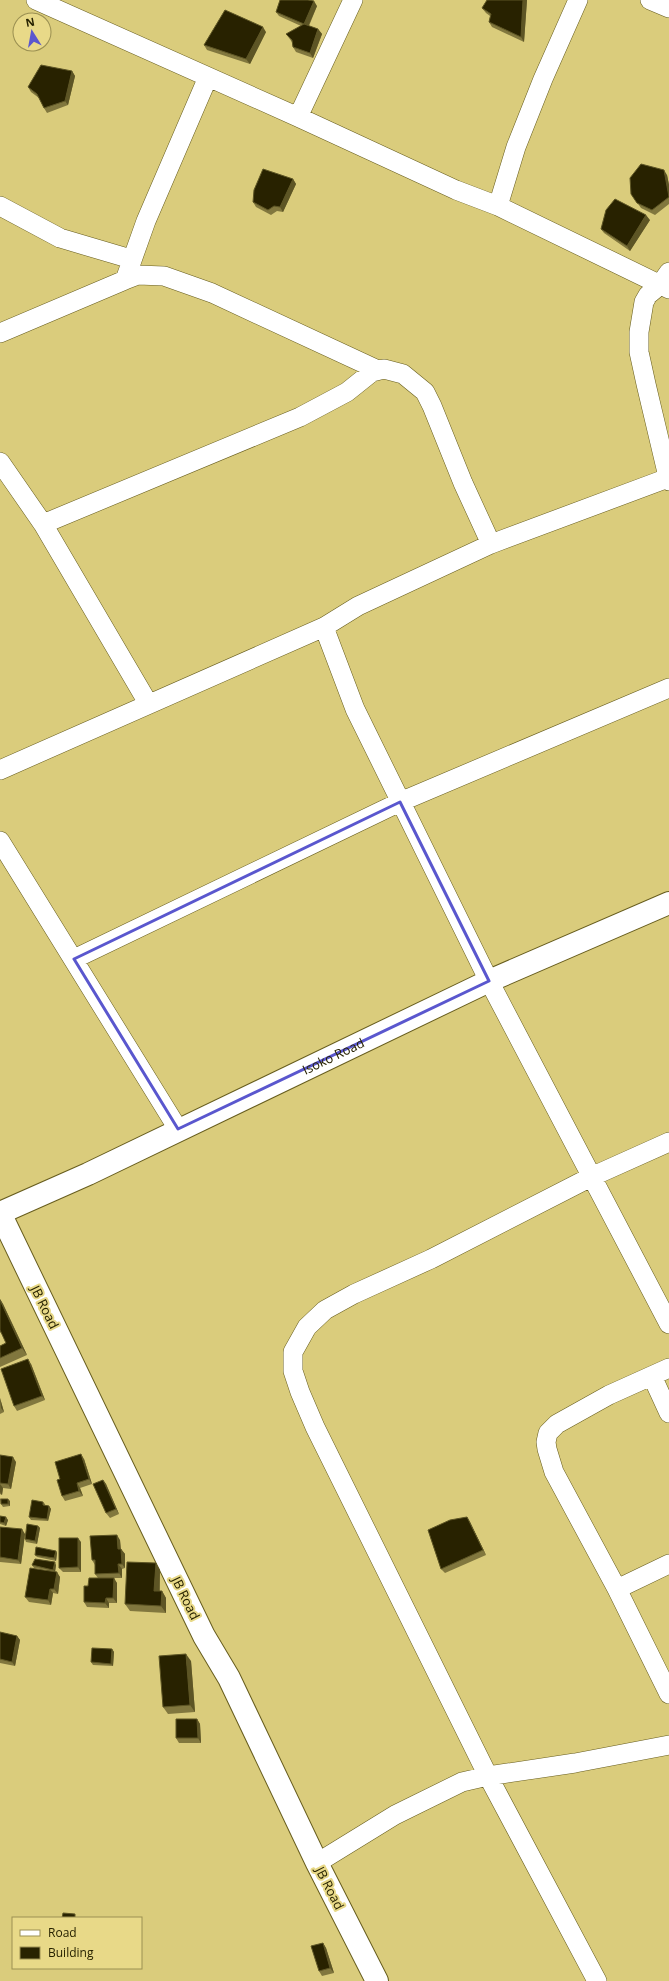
<svg xmlns="http://www.w3.org/2000/svg" width="669" height="1981" font-family="'Open Sans',sans-serif">
<rect width="100%" height="100%" fill="#dacc7c"/>
<g fill="none" stroke-linecap="round" stroke-linejoin="round">
<defs>
<path id="minor" d="M36,0L298,117L456,190L498,206L669,289
M650,0L669,8
M298,117L353,0
M0,206L60,238L131,259
M498,206L516,147L543,79L578,0
M669,272L659,286L648,295L644,302L639,332V352L646,384L669,481
M125,280L146,221L208,77
M0,333L125,280L138,275L164,276L212,293L378,370
M0,462L43,524L148,703
M43,524L300,417L347,392L372,372L384,369L403,374L425,392L432,406L463,483L491,544
M324,627L355,709L489,981L669,1324
M0,770L324,627L358,606L491,544L668,478
M0,841L178,1129
M74,959L400,802L669,688
M669,1368L609,1395L557,1424L548,1433L546,1442L547,1449L554,1472L617,1589L669,1694
M652,1376L669,1413
M617,1589L669,1564
M317,1863L395,1815L462,1782L488,1776L575,1763L669,1745
M597,1981L488,1776L315,1427L300,1392L293,1371V1352L307,1327L325,1310L354,1294L431,1259L591,1177L669,1142"/>
<g id="tertiary">
<path id="s1" d="M377,1981L317,1863L229,1678L204,1636L0,1213L88,1174L489,981L669,903"/>
</g>
</defs>
<use href="#minor" stroke="#675d1e" stroke-width="20"/>
<use href="#tertiary" stroke="#675d1e" stroke-width="24"/>
<use href="#minor" stroke="#fff" stroke-width="19"/>
<use href="#tertiary" stroke="#fff" stroke-width="22"/>
</g>
<path fill="#81773e" d="M527,0L524,42L492,27L489,22L490,16L486,13L482,8Z
M317,6L309,26L318,29L322,34L313,58L296,52L293,47L292,42L286,34L301,26L279,16L276,12Z
M266,32L250,64L207,50L204,45Z
M72,71L75,76L68,105L47,113L44,108L39,98L31,92L28,87Z
M667,175L669,185V204L655,215L641,208L631,194Z
M293,179L296,184L283,212L277,211L271,215L256,207L253,202Z
M650,220L630,251L604,233L601,229Z
M0,1299L3,1304L27,1355L0,1367V1346L6,1343L1,1332L0,1333Z
M31,1364L45,1400L17,1411L14,1406Z
M0,1398L4,1412L0,1414Z
M0,1455L16,1462L11,1489L3,1488L2,1495L0,1494Z
M84,1459L92,1484L80,1488L83,1496L65,1501L62,1496L60,1479Z
M103,1480L106,1484L119,1514L110,1518L106,1513Z
M0,1498L1,1499L10,1501V1506L3,1507L1,1504V1500L0,1505Z
M43,1502L45,1504V1505L49,1506L51,1509L48,1521L31,1520L29,1517Z
M0,1516L8,1520L6,1526L0,1524Z
M467,1517L470,1522L486,1555L445,1573L441,1569Z
M38,1526L40,1528L37,1544L26,1542L25,1539Z
M0,1527L25,1534L21,1564L0,1562Z
M120,1540L121,1549L125,1554V1568L122,1569V1578H110L117,1583V1603H109V1608L87,1607L84,1602L88,1586L98,1578L95,1574V1565L92,1560Z
M81,1542V1572H63L59,1568Z
M56,1551L57,1553L56,1561L37,1557L35,1555Z
M156,1563L160,1570V1591H162L166,1598V1613L130,1611L125,1604Z
M32,1565H56L55,1572L60,1577L58,1594L53,1593L51,1605L29,1602L25,1597L47,1570L34,1568Z
M0,1632L17,1636L20,1640L15,1666L0,1663Z
M112,1649L114,1652L113,1666L93,1665L91,1662Z
M191,1661L195,1712L168,1714L163,1707Z
M197,1719L200,1724L201,1743H179L176,1738Z
M323,1943L326,1948L334,1973L322,1976L319,1971Z"/>
<path fill="#5d5525" d="M523,0H527L524,42L521,37Z
M314,1L317,6L307,29L304,24Z
M263,27L266,32L250,64L246,59Z
M318,29L322,34L313,58L310,53Z
M72,71L75,76L68,105L65,101Z
M664,170L667,175L669,185V197Z
M293,179L296,184L283,212L280,207Z
M646,215L650,220L630,251L627,246Z
M0,1299L3,1304L27,1355L22,1348L0,1300Z
M28,1359L31,1364L45,1400L42,1396Z
M0,1398L4,1412L1,1408Z
M81,1454L84,1459L92,1484L89,1479Z
M13,1457L16,1462L11,1489L8,1484Z
M103,1480L106,1484L119,1514L116,1509Z
M77,1483L80,1488L83,1496L79,1491Z
M0,1484L3,1488L2,1495L0,1492Z
M8,1499L10,1501V1506L8,1504Z
M49,1506L51,1509L48,1521L47,1519Z
M6,1517L8,1520L6,1526L4,1523Z
M467,1517L470,1522L486,1555L483,1550Z
M38,1526L40,1528L37,1544L35,1541Z
M22,1529L25,1534L21,1564L18,1560Z
M117,1535L120,1540L121,1554L118,1549Z
M78,1538L81,1542V1572L78,1567Z
M121,1549L125,1554V1568L122,1564Z
M56,1551L57,1553L56,1561L54,1558Z
M55,1562L56,1565L55,1572L53,1570Z
M156,1563L160,1570L159,1598L154,1591Z
M118,1564L122,1569V1578L119,1573Z
M57,1572L60,1577L58,1594L54,1589Z
M114,1578L117,1583V1603L113,1598Z
M50,1589L53,1593L51,1605L48,1600Z
M162,1591L166,1598V1613L161,1606Z
M106,1598L109,1603V1608L105,1603Z
M17,1636L20,1640L15,1666L12,1662Z
M112,1649L114,1652L113,1666L111,1664Z
M186,1654L191,1661L195,1712L190,1705Z
M197,1719L200,1724L201,1743L198,1738Z
M323,1943L326,1948L334,1973L330,1968Z"/>
<path fill="#282200" stroke="#5d5525" d="M280,0H308L314,1L304,24L276,12Z
M487,0H523L521,37L489,22L491,14L482,8Z
M225,10L263,27L246,59L204,45Z
M304,24L318,29L310,53L293,47L292,40L286,34Z
M41,65L72,71L65,101L44,108L37,94L28,87Z
M641,164L664,170L669,197L652,210L637,203L631,194L630,178Z
M263,169L293,179L280,207L274,206L268,210L253,202L254,190Z
M615,199L646,215L627,246L601,229L606,210Z
M0,1300L22,1348L0,1358V1346L6,1343L0,1330Z
M28,1359L42,1396L14,1406L1,1369Z
M81,1454L89,1479L77,1483L79,1491L62,1496L57,1480L60,1479L55,1462Z
M0,1455L13,1457L8,1484L0,1483Z
M103,1480L116,1509L106,1513L93,1484Z
M1,1499H8V1504H1Z
M32,1500L43,1502V1505L49,1506L47,1519L29,1517Z
M0,1516L6,1517L4,1523L0,1522Z
M467,1517L483,1550L441,1569L428,1530L450,1520Z
M27,1524L38,1526L35,1541L25,1539Z
M0,1527L22,1529L18,1560L0,1557Z
M117,1535L118,1549H121L122,1564H118L119,1573L95,1574V1560H92L90,1536Z
M59,1538H78V1567L59,1568Z
M36,1547L56,1551L54,1558L35,1555Z
M35,1559L55,1562L53,1570L32,1565Z
M127,1562L156,1563L154,1591H162L161,1606L125,1604Z
M30,1568L57,1572L54,1589H50L48,1600L25,1597Z
M89,1578H114L113,1598H106L105,1603L84,1602V1586H88Z
M0,1632L17,1636L12,1662L0,1659Z
M92,1648L112,1649L111,1664L91,1662Z
M186,1654L190,1705L163,1707L159,1656Z
M176,1719H197L198,1738H176Z
M63,1913L75,1914V1918H62Z
M323,1943L330,1968L319,1971L311,1946Z"/>
<path fill="none" stroke="#5a57ce" stroke-width="3" stroke-linejoin="round" d="M400,802L489,981L178,1129L74,959Z"/>
<g text-anchor="middle" dominant-baseline="central" stroke-width="4" stroke-linejoin="round" paint-order="stroke">
<g font-size="13" fill="#272200" stroke="#e8d988">
<text stroke="none"><textPath href="#s1" startOffset="1224">Isoko Road</textPath></text>
<text transform="translate(45 1307) rotate(64)">JB Road</text>
<text transform="translate(186 1598) rotate(64)">JB Road</text>
<text transform="translate(330 1888) rotate(63)">JB Road</text>
</g>
</g>
<rect x="12" y="1917" width="130" height="52" fill="#e8d988" stroke="#9b9052"/>
<rect x="20" y="1930" width="20" height="6" fill="#ffffff" stroke="#9b9052"/>
<text x="48" y="1937" font-size="12" fill="#272200">Road</text>
<rect x="20" y="1947" width="20" height="12" fill="#282200" stroke="#9b9052"/>
<text x="48" y="1957" font-size="12" fill="#272200">Building</text>
<g transform="translate(32 32) rotate(349)"><circle r="19" fill="#e8d988" stroke="#9b9052"/>
<path d="M0-3L7 15L0 10L-7 15Z" fill="#5a57ce"/>
<text y="-6" font-size="11" font-weight="bold" text-anchor="middle" fill="#272200">N</text>
</g>
</svg>
